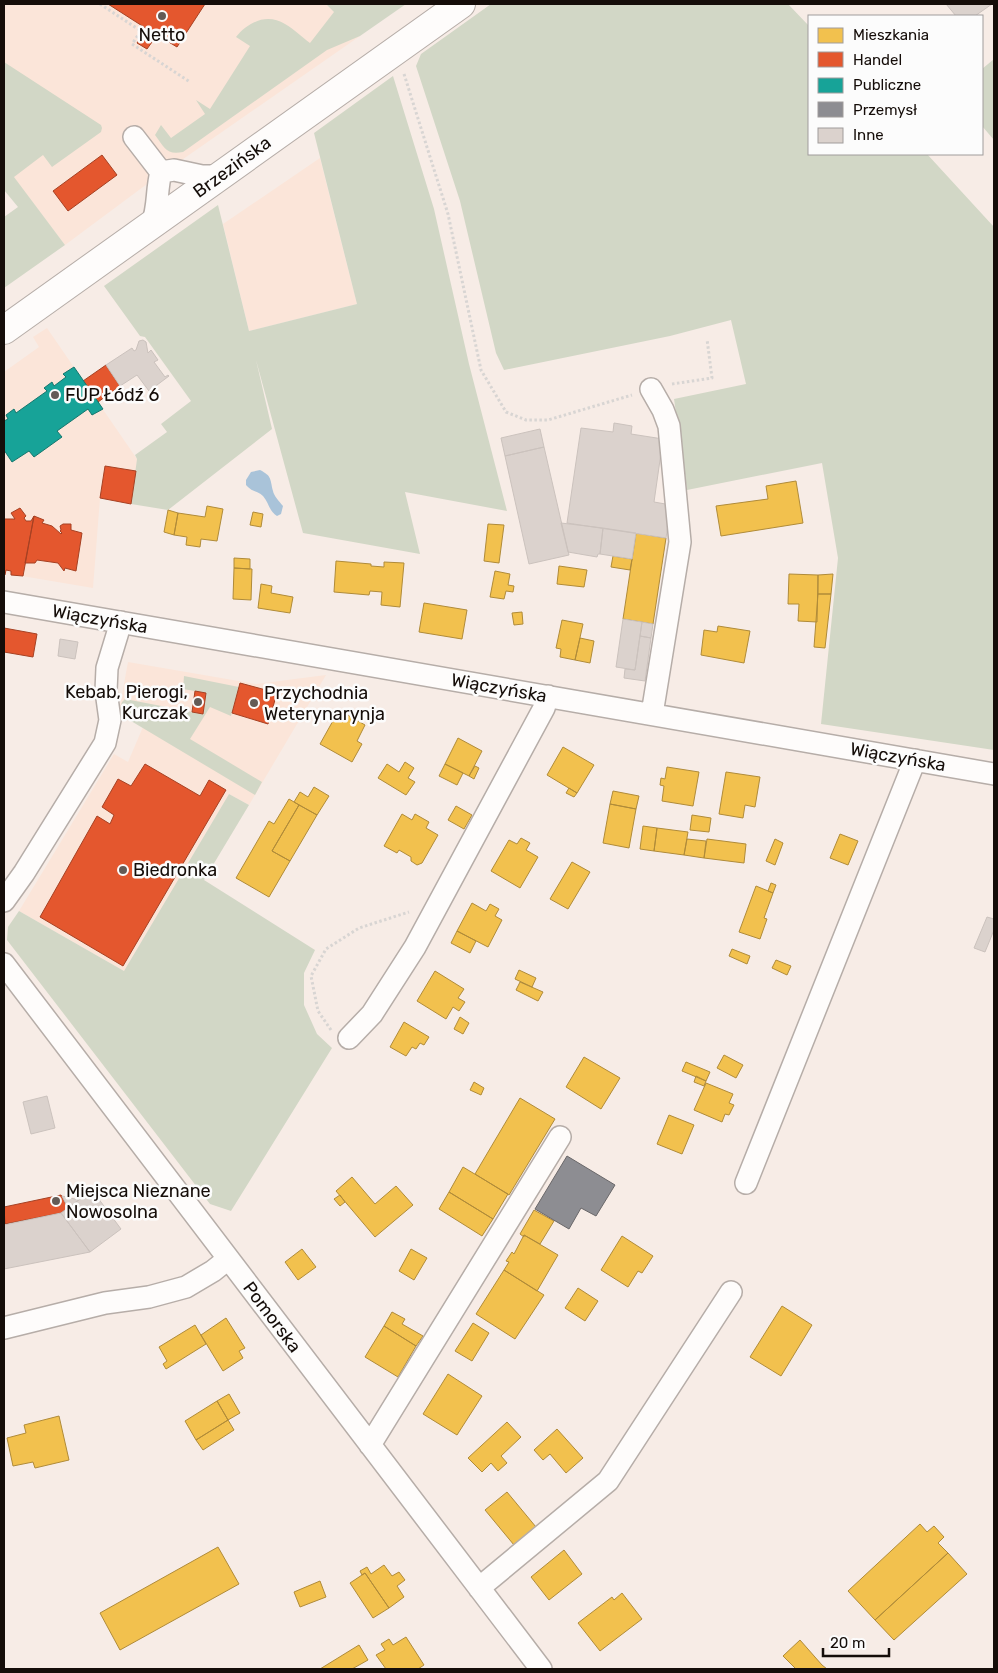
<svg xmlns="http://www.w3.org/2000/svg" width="998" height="1673" font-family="Rubik,sans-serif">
<rect width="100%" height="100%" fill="#f7ece6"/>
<path fill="#fbe5d9" d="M4,4H326L360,36L143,187L65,245L4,165Z
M320,158L357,304L249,331L223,224Z
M47,328L137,459L136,471L105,466L100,498L93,588L4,573V372L39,347L33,337Z
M128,662L256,684L326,675L249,805L229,794L124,971L19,911L114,754L128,762L143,727L126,718L119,711Z"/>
<path fill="#d2d7c6" d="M326,4H406L360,36L327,50L183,152C166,155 165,148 155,135L161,125L171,138L205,114L196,100L210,109L250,46L236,37C248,22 267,13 285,24C294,29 302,37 310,43L334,12Z
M491,4H788L809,26V154H927L994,227V750L821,724L838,558L822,463L687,490L674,399L746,384L731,320L670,336L504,370L496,353L460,201L416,66L421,54Z
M994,59V140L982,126V69Z
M4,62L101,125L102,128L101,132L52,167L43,155L14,177L65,245L4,288V217L18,207L4,190Z
M393,76L434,209L469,364L507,511L405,492L420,554L303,533L256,360L272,429L168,510L131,504L137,459L135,455L167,432L161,424L191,401L145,337L140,336L104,286L218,205L249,331L357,304L314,133Z
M184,676L239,687L231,716L210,707L190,739L262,782L255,795L126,718L119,711L122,702L125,699L203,714L206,693L183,689Z
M229,794L249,805L204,880L315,950L304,973V1005L317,1034L332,1048L231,1211L210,1204L7,940L8,927L19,911L124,971Z"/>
<path fill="#a9c3d9" d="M260,470C272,476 270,479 273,491C274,496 279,501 283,506L281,514L277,516C269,511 269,503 263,496C257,490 253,493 246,485V480L251,472Z"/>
<path fill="#f2c14e" stroke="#b08b39" d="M796,481L803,523L721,536L716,506L768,499L766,486Z
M207,506L223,509L217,541L201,539L200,547L186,545L187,537L174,535L178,513L205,517Z
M168,510L178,513L174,535L164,532Z
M253,512L263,514L261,527L250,525Z
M488,524L504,525L499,563L484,561Z
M636,533L666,538L653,624L623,619Z
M613,556L632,559L630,570L611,567Z
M234,558L250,559V569L234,568Z
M336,561L371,564V566L384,567V562L404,563L400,607L381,605L382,592L370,591L369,595L334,592Z
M559,566L587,570L584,587L557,584Z
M234,568L252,569L251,600L233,599Z
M495,571L510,574L508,585L514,586L513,592L506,591L504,599L490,597Z
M789,574L818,575L817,622L798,621L799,604H788Z
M833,574L831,594H818V575Z
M261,584L272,586L271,593L293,597L290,613L258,608Z
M818,594H831L825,648L814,647Z
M424,603L467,610L462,639L419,632Z
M522,612L523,624L514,625L512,613Z
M562,620L583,624L575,660L560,657L561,649L556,648Z
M718,626L750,631L744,663L701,655L704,630L717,632Z
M580,638L594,641L590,663L575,660Z
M339,710L365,725L357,741L362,744L352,762L320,744Z
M458,738L482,751L469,776L445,764Z
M563,747L594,765L577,793L547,775Z
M405,762L414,768L408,778L415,782L406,795L378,778L387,764L399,772Z
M445,764L463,773L457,785L439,776Z
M475,766L479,768L474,779L469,776Z
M667,767L699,772L693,806L662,801L664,786L660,785L661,778L665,779Z
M726,772L760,777L755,807L745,805L743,818L719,814Z
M314,787L329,796L317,815L294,802L300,792L308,797Z
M569,788L577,793L574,797L566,793Z
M613,791L639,796L636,809L610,804Z
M289,799L299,805L272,851L290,861L269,897L236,878L269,821L274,824Z
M610,804L636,809L629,848L603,843Z
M299,805L317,815L290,861L272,851Z
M456,806L472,815L464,829L448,820Z
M402,814L412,820L415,814L429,822L426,828L438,835L422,863L417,865L411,861V857L399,850L397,853L384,846Z
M692,815L711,818L709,832L690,830Z
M643,826L657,828L654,851L640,849Z
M657,828L688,832L684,855L654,851Z
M840,834L858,841L848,865L830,858Z
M521,838L530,843L526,850L538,857L520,888L491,871L509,840L517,844Z
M687,839L706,841L704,858L684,855Z
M707,839L746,844L744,863L704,858Z
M775,839L783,843L775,865L766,861Z
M572,862L590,872L568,909L550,899Z
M771,883L776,885L773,893L768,891Z
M756,886L773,893L764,918L767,919L760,939L739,932Z
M472,903L486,911L490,904L499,909L495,916L502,920L488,947L457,931Z
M457,931L476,941L470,953L451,943Z
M732,949L750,956L747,964L729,956Z
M776,960L791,966L787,975L772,968Z
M519,970L536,978L532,987L515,979Z
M435,971L464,989L458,998L465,1002L459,1011L453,1007L446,1019L417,1001Z
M520,982L543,992L538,1001L516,990Z
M460,1017L469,1023L463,1034L454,1029Z
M404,1022L429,1037L424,1045L420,1043L416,1049L412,1047L406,1056L390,1047Z
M724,1055L743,1065L736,1078L717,1068Z
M584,1057L620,1078L601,1109L566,1087Z
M686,1062L710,1072L706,1081L682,1071Z
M696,1076L706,1081L704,1086L694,1082Z
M474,1082L484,1088L481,1095L470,1090Z
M706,1083L733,1094L729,1103L734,1105L729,1115L725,1114L722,1122L694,1110Z
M520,1098L555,1119L509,1195L475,1174Z
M669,1115L694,1125L682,1154L657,1144Z
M463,1167L508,1194L493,1219L449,1192Z
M352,1177L375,1204L396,1186L413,1205L375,1237L336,1191Z
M449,1192L493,1219L482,1236L439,1209Z
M340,1195L345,1202L340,1206L334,1199Z
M534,1210L554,1221L540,1244L524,1235V1237L520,1234Z
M524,1235L558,1255L537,1291L504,1270L509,1262L506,1261L512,1252L514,1254Z
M622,1236L653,1256L642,1273L638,1271L628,1287L601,1270Z
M302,1249L316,1267L298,1280L285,1262Z
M411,1249L427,1258L414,1280L399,1271Z
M504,1270L544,1295L515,1339L476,1314Z
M578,1288L598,1301L585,1321L565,1308Z
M782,1306L812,1325L781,1376L750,1357Z
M392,1312L405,1319L402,1324L423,1336L416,1346L384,1326Z
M226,1318L245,1348L239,1351L243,1358L223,1371L201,1335Z
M473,1323L489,1333L472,1361L455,1351Z
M195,1325L206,1344L166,1369L163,1364L167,1361L159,1347Z
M384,1326L416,1346L398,1377L365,1357Z
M448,1374L482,1396L457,1435L423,1414Z
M229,1394L240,1413L228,1420L217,1401Z
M217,1401L228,1420L196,1440L185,1421Z
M59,1416L69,1460L35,1468L33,1462L13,1466L7,1438L26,1433L24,1425Z
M228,1420L234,1430L203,1450L196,1440Z
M507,1422L521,1437L501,1456L507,1463L498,1471L491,1463L482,1472L468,1458Z
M557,1429L583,1458L566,1473L550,1454L543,1460L534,1450Z
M507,1492L536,1527L514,1545L485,1510Z
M920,1524L927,1532L934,1526L944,1537L938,1543L948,1553L875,1620L848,1591Z
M218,1547L239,1584L120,1650L100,1613Z
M564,1550L582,1574L549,1600L531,1577Z
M948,1553L967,1574L894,1640L875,1620Z
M384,1565L392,1576L399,1572L405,1580L397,1586L404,1597L389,1608L365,1573L362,1575L360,1571L367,1567L371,1574Z
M365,1573L389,1608L373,1618L350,1583Z
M320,1581L326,1597L300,1607L294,1592Z
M622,1593L642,1619L600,1651L578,1623L612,1597L614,1600Z
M406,1637L424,1665L418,1669H386L376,1655L385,1650L381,1644L389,1639L393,1645Z
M800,1640L822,1665L827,1669H796L783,1656Z
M359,1645L368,1660L352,1669H320Z"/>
<path fill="#e4572e" stroke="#a64123" d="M108,4H205L177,47L157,35L147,49L137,43L147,29Z
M102,155L117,175L68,211L53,191Z
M106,365L120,386L98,402L83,381Z
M105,466L136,471L131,504L100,498Z
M20,508L26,516L24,518L26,521H31L34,516L23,576L11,575V571L6,570L5,575H4V519H15L11,513Z
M34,516L44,520L42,523L52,526L61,534L62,533L60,531L61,530L60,526L63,524H71V530L82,533L76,571L65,568L64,571L58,563L37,560L35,563H25Z
M4,628L37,634L33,657L4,652Z
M240,683L277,693L268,724L232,713Z
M195,691L206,693L203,714L192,712Z
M145,764L200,796L209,780L226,790L123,966L40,917L97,816L110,824L114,815L102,807L118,779L131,786Z
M61,1195L68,1208L61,1213L5,1224L4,1207Z"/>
<path fill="#17a398" stroke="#16766d" d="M74,367L103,409L92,415L88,409L57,431L62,437L34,457L29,451L12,462L4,450V421L8,419L6,415L14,409L16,413L47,391L44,388L52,382L54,386L66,377L63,374Z"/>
<path fill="#8d8d92" stroke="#696769" d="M567,1156L615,1185L596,1216L581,1208L569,1229L535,1209Z"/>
<path fill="#dbd2cd" stroke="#cbc2bd" d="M946,4H992L975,16H956Z
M143,340L146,342L148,353L151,350L158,360L154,362L165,377L168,375L169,376L149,391L137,375L120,386L106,365L132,348L134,351L136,350L139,341Z
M614,423L632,426L631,434L663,439L654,502L671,505L666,538L567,523L581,428L613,432Z
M540,429L544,447L505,456L501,438Z
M544,447L569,555L529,564L505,456Z
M561,523L603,528L600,554H598L597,557L568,552Z
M603,528L636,533L632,559L600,554Z
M623,619L642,622L635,670L616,667Z
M642,622L653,624L651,638L640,636Z
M640,636L651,638L645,681L624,678L625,669L635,670Z
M60,639L78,642L75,659L58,656Z
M987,917L994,919V930L985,952L974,948Z
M47,1096L55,1128L31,1134L23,1102Z
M92,1190L121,1229L90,1252L61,1213Z
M62,1196L79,1200L68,1208Z
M61,1213L90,1252L4,1269V1225Z"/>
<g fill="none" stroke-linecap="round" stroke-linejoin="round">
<defs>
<path id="minor" d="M134,137L161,172C156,191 159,205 152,225
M161,172L174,170L202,176H220
M651,389L663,410L669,426L680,542L652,714
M4,602L994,774
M4,901L24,873L105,743L110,720L106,691L107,668L121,622
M4,964L541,1669
M349,1038L372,1014L415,947L544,708L548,696
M746,1183L915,760
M4,1328L105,1303L149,1297L186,1287L213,1271L228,1259
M370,1445L560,1137
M479,1588L608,1481L731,1292"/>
<path id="major" d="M4,330L461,4"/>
</defs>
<use href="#minor" stroke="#b6ada8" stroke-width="24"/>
<use href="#major" stroke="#b6ada8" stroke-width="30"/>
<path stroke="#d8d5d3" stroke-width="3" stroke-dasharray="2.5 2.5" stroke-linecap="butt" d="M100,4L141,31L132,44L190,82
M404,74L448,214L481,370L506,412L526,420H548L632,395
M672,384L712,378L707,339
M331,1030L318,1011L311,976L326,949L359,928L409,912"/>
<use href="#minor" stroke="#fefcfb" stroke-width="21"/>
<use href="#major" stroke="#fefcfb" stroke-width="28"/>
</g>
<g fill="#645b56" stroke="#fcfcfc" stroke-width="2">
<circle cx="162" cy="16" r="5"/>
<circle cx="55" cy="395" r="5"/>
<circle cx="198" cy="702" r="5"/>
<circle cx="254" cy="703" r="5"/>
<circle cx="123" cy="870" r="5"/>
<circle cx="56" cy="1201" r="5"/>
</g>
<g text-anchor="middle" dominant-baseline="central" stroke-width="5" stroke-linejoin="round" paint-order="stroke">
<g font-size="18" fill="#150d09" stroke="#fcfcfc" text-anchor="start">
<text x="162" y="35" text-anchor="middle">Netto</text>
<text x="65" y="395">FUP Łódź 6</text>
<text x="188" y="692" text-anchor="end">Kebab, Pierogi,<tspan x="188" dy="21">Kurczak</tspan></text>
<text x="264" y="693">Przychodnia<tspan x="264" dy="21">Weterynarynja</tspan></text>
<text x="133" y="870">Biedronka</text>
<text x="66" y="1191">Miejsca Nieznane<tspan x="66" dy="21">Nowosolna</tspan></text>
</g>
<g font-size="18" fill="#150d09" stroke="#fcfcfc">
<text transform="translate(232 167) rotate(-36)">Brzezińska</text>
<text transform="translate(100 619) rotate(10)">Wiączyńska</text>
<text transform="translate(499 688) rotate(10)">Wiączyńska</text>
<text transform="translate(898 757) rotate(10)">Wiączyńska</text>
<text transform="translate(272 1317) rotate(53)">Pomorska</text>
</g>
</g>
<rect width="998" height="1673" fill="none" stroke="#150d09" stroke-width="10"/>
<rect x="808" y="15" width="175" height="140" fill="#fcfcfc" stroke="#a09c9b"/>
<rect x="818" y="28" width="25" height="15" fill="#f2c14e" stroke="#a09c9b"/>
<text x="853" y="40" font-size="15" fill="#150d09">Mieszkania</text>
<rect x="818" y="52" width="25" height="15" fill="#e4572e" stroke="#a09c9b"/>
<text x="853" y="65" font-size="15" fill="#150d09">Handel</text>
<rect x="818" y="78" width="25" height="15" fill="#17a398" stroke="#a09c9b"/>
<text x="853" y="90" font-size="15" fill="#150d09">Publiczne</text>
<rect x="818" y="102" width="25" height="15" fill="#8d8d92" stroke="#a09c9b"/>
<text x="853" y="115" font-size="15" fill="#150d09">Przemysł</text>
<rect x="818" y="128" width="25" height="15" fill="#dbd2cd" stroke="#a09c9b"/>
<text x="853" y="140" font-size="15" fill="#150d09">Inne</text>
<path d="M823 1648v8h66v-8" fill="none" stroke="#150d09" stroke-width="2.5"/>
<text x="830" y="1648" font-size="15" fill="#150d09" stroke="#fcfcfc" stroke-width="4" paint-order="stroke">20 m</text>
</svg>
